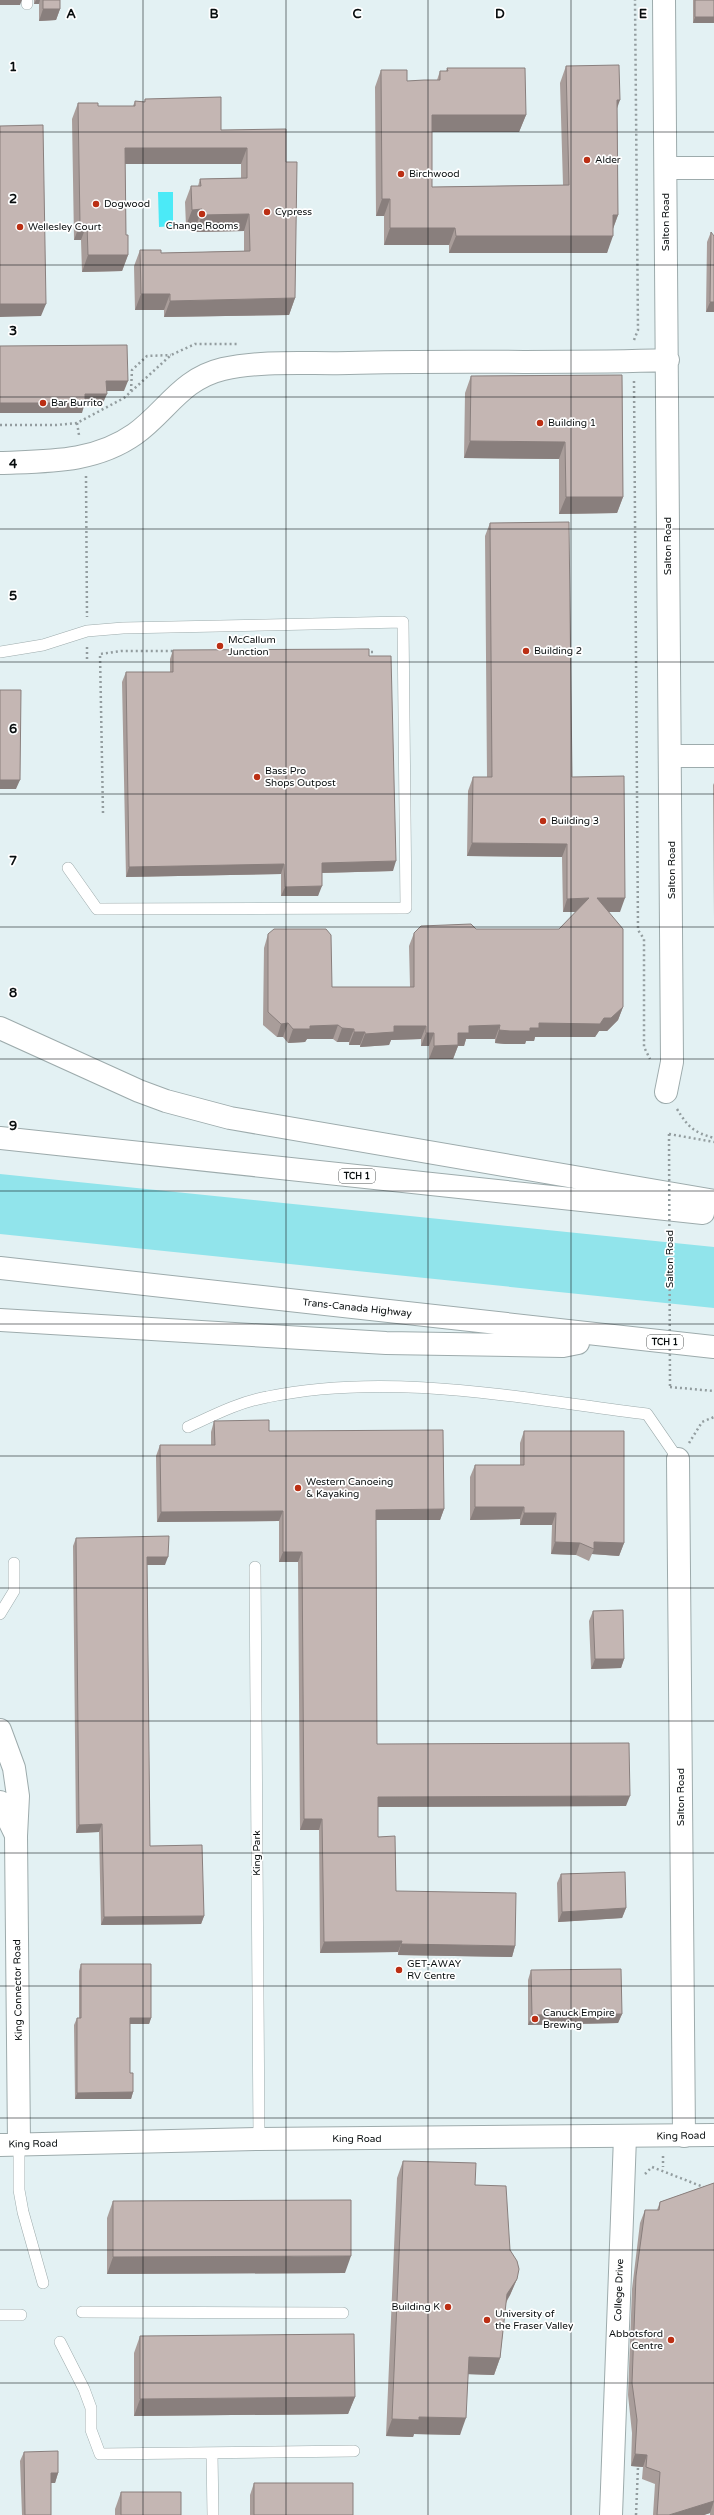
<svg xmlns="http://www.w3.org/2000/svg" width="714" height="2515" font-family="'Varela Round',sans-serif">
<rect width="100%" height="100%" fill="#e3f1f3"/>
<path fill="#91e4eb" d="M0,1174L714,1247V1308L0,1234Z"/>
<path fill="#4beaf7" d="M158,192H173V226L159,227Z"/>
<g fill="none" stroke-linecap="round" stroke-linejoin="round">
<defs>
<path id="lane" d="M27,0V4
M0,652L43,645L87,631L123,628L403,622L406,908L97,909L68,868
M188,1427C214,1415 239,1402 267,1397C391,1371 524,1399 647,1414L678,1459
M255,1567L259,2139
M0,1614L14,1591V1563
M19,2144V2190L23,2212L43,2283
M82,2312L343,2313
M0,2315H21
M60,2342L84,2389L91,2408V2430L100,2454L354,2451
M212,2453L213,2515"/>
<path id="street" d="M664,0L672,1062L666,1092
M666,168H714
M0,463C47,461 94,463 135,434C167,411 181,379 223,369C264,360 308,364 349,363C455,360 562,364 668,360
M671,756H714
M678,1459L684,2136
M611,2515L625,2137"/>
<path id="secondary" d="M0,1730L14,1768L18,1796L16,1836L19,2144
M0,1802L15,1833
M0,2145L259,2139L714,2135"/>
<path id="highway" d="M0,1028L139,1091L166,1101L230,1118L714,1201
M0,1138L703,1213
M0,1268L714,1347
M0,1320L386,1343L563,1346L578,1343"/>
</defs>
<use href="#lane" stroke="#9dabac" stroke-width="12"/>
<use href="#street" stroke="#9dabac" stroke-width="24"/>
<use href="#secondary" stroke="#9dabac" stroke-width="24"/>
<use href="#highway" stroke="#9dabac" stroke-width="24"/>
<path stroke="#939d9f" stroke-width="2.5" stroke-dasharray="2 3" stroke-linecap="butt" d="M634,340L638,330L635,0
M634,381L638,930L644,939V1047L650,1059
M131,391L132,370L147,356L171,355
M77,423L79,435
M0,425H56L77,423L124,398L171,355L195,344H238
M86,476L87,617
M366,652H376
M87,659V646
M103,813L100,654L121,651H175
M677,1109C688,1127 693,1132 714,1138
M669,1134L714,1142
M670,1387L714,1391
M689,1443L702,1422L714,1417
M663,2156V2167
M645,2174L652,2167L706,2188
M636,2515L638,2467"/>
<use href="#lane" stroke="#fff" stroke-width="11"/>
<use href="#street" stroke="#fff" stroke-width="22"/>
<use href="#secondary" stroke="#fff" stroke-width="22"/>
<use href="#highway" stroke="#fff" stroke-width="22"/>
<path stroke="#939d9f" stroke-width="2.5" stroke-dasharray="2 3" stroke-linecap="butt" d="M669,1134L670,1387"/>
</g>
<path fill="#a99d9a" d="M34,0H60V9L56,20L39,21V4H34Z
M693,0H714V23H693Z
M566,66L617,108L618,215L613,229L607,253H449V245H384V216H376L375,87L381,70L407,81L437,80L440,71H446L447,68L526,115L519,132H432V187L563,185L560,83Z
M145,99L221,130L286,162L295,298L289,315L164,317V310H135L134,266L140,250L161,253L244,251V231L196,232V226H186L185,202L191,186H198L200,179L241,178V164H125L126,235L128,255L122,271L82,272L81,240H74L72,119L78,103L98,106H133L135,101L144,102Z
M711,232L714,312H706L707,242Z
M622,375L623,497L617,513L559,514V459L464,458L465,393L471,376Z
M490,523L572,777L620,912H608L623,1007L618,1020L607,1031H599L595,1037H535L534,1041H526L525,1044H505L495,1043V1039H466L464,1046H458L453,1059H429V1046H421V1039L391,1040L389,1045L360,1047V1045H349V1042H337L333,1039H307L305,1042L288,1043L283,1037H277L263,1025L264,948L268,934L332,987H410L409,946L414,933L476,929H559L576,912H563L562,857L467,856L468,791L473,777H487L485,536Z
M173,650L369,656L393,871L322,873L318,896H281V874L126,877L122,682L126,672H170V659Z
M714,783V919L713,785Z
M214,1421L269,1431L444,1509L440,1520H376L377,1744L626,1806L378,1807V1837L396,1891L515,1946L512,1957L398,1955V1952L320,1953L319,1830H300L298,1562H279V1521L157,1522L156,1456L160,1445H211V1432Z
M524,1431L624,1543L619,1556L592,1554L589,1561L576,1555L551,1554L552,1525H520V1519L470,1520V1477L475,1465H520V1443Z
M76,1538L165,1565H147L150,1846L204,1916L201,1924L101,1925L99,1832L76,1833L73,1546Z
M593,1611L624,1659L621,1668L591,1669L589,1621Z
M561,1874L626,1908L622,1918L558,1922L557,1883Z
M81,1964L151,2018L149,2024H130V2073L133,2092L131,2099H75L74,2025L77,2018H79V1971Z
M531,1970L622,2014L618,2023L528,2025V1980Z
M403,2161L475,2185L510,2250L517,2279L510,2295L506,2303L500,2358L494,2375L468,2374L460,2435L414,2434L413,2437L386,2436L397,2178Z
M714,2183V2515H710V2513L704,2515H653L655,2484L642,2479L643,2467L631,2466L632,2433L628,2395L632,2289L640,2223L645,2210H657L660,2202Z
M113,2201L345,2273L107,2274V2218Z
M140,2336L355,2397L348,2414L134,2416V2353Z
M24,2452L58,2473L55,2483H51V2515H22L20,2461Z
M254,2483L353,2515H250V2495Z
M121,2492L181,2515H115V2509Z"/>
<path fill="#897f7d" d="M0,0H22L20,5H0Z
M36,0H40L39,4H34Z
M43,9H60L56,20L39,21Z
M695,17H714V23H693Z
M617,100H620L614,117Z
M432,115H526L519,132H426Z
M125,148H247L241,164H119Z
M382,199H390L384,216H376Z
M202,209L196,226H186L192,210Z
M249,214L244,231L196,232L202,215Z
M613,215H618L612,231Z
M80,224H87L81,240H74Z
M390,228H455L449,245H384Z
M456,236H613L607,253H449Z
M88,255H128L122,271L82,272Z
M141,294H170L164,310H135Z
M295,298L289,315L164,317L170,301Z
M710,302H714V312H706Z
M0,304H46L41,316L0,317Z
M106,381H128L124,391H103Z
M85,394H107L103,403H82Z
M0,403H85L82,413H0Z
M470,441L565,442L559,459L464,458Z
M566,497H623L617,513L559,514Z
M0,780H20L16,789H0Z
M472,843L567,844L562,857L467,856Z
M396,861L393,871L318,873L322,863Z
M284,864L281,874L126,877L129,867Z
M322,886L318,896H281L285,887Z
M589,898L585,912H563L567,899Z
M597,898H625L620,912H592Z
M623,1007L618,1020L607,1031H599L595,1037H535L534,1041H526L525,1044H505L495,1043L499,1030L530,1028L539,1023L604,1018Z
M288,1023L283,1037H277L281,1024Z
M338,1025L333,1039H307L305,1042L288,1043L293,1029L310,1026Z
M500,1025L495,1039H466L464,1046H458L453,1059H429L434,1046L458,1033L469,1026Z
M394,1026H426L421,1039L391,1040L389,1045L360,1047L365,1034Z
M342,1028L354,1029L349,1042H337Z
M354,1032H365L360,1045H349Z
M426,1033H434L429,1046H421Z
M475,1507H524L520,1519L470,1520Z
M444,1509L440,1520H372L376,1510Z
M283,1511L279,1521L157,1522L161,1512Z
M524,1513H556L552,1525H520Z
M555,1542L580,1543L576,1555L551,1554Z
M594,1542L624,1543L619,1556L592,1554L594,1549Z
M283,1552H302L298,1562H279Z
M147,1557H168L165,1565H144Z
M595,1659H624L621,1668L591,1669Z
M630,1796L626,1806L374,1807L378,1797Z
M304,1819H322L319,1830H300Z
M102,1824L99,1832L76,1833L79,1825Z
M626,1908L622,1918L558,1922L562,1912Z
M204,1916L201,1924L101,1925L104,1917Z
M402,1941L398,1952L320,1953L324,1942Z
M401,1944L515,1946L512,1957L398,1955Z
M622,2014L618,2023L528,2025L532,2015Z
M130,2018H151L149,2024H128Z
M133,2092L131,2099H75L77,2093Z
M351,2256L345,2273L107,2274L113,2257Z
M517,2279L510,2295L500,2311L507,2294Z
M469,2357L500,2358L494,2375L463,2374Z
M355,2397L348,2414L134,2416L140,2399Z
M419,2417L466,2418L460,2435L414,2434L413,2437L386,2436L392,2419Z
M635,2454L647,2455L643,2467L631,2466Z
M51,2473H58L55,2483H47Z
M714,2501L710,2513L704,2515H669Z"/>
<path fill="#c4b6b3" stroke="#897f7d" d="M43,0H60V9H43Z
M695,0H714V17H695Z
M619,65L620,100H617L618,215H613V236H456L455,228H390V199H382L381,70H407V81L424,80H440V71H448L447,68H525L526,115H432V187L569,185L566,66Z
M221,97V130L286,129V162H297L295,298L170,301V294H141L140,250H161V253L250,251L249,214L202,215V209L192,210L191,186H201L200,179L247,178V148H125L126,235H128V255H88L87,224H80L78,103H98V106H135V101L145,102V99Z
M43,125L46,304H0V126Z
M711,232L714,236V302H710Z
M127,345L128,381H106L107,394H85V403H0V346Z
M622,375L623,497H566L565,442L470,441L471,376Z
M569,522L572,777L624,776L625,898H597L623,929V1007L611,1018H604L600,1024L539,1023V1028H530V1031H510L499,1030L500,1025L469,1026V1033H458V1045L434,1046V1033H426V1026H394V1032L365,1034V1032H354V1029L342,1028L338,1025L310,1026V1029H293L288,1023L281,1024L268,1012V934L274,929H326L331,935L332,987H414V933L421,926L471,924L476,929H559L589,898L567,899V844L472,843L473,777H492L490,523Z
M369,649V656H391L396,861L322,863V886L285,887L284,864L129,867L126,672H173V650Z
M0,690H21L20,780H0Z
M269,1420V1431L443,1430L444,1509L376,1510L377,1744L629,1743L630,1796L378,1797V1837L395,1836L396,1891L516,1893L515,1946L401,1944L402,1941L324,1942L322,1819H304L302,1552H283V1511L161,1512L160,1445H215L214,1421Z
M524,1431H624V1543L594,1542V1549L580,1543L555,1542L556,1513H524V1507H475V1465H524Z
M169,1536L168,1557H147L150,1846L202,1845L204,1916L104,1917L102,1824L79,1825L76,1538Z
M623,1610L624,1659H595L593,1611Z
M625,1872L626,1908L562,1912L561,1874Z
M81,1964H151V2018H130V2073H133V2092L77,2093V2018H81Z
M621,1969L622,2014L532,2015L531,1970Z
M403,2161L476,2163L475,2185L506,2186L510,2250L517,2261L519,2269L517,2279L507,2294L500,2358L469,2357L466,2418L419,2417V2420L392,2419Z
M714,2183V2501L669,2515H657L660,2472L646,2467L647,2455L635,2454L637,2420L632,2383L636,2276L645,2210H659L660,2202Z
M351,2200V2256L113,2257V2201Z
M354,2334L355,2397L140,2399V2336Z
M58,2451V2473H51V2515H25L24,2452Z
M254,2483H353V2515H254Z
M121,2492H181V2515H121Z"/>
<path fill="none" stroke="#080d0e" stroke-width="1" stroke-opacity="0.55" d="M143,0V2515M286,0V2515M428,0V2515M571,0V2515M0,132H714M0,265H714M0,397H714M0,529H714M0,662H714M0,794H714M0,927H714M0,1059H714M0,1191H714M0,1324H714M0,1456H714M0,1588H714M0,1721H714M0,1853H714M0,1986H714M0,2118H714M0,2250H714M0,2383H714"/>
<g fill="#bb2f14" stroke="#fff" stroke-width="1.5">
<circle cx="587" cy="160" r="4"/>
<circle cx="401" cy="174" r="4"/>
<circle cx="96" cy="204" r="4"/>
<circle cx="267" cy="212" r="4"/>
<circle cx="202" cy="214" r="4"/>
<circle cx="20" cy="227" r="4"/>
<circle cx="43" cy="403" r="4"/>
<circle cx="540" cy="423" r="4"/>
<circle cx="220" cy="646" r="4"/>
<circle cx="526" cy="651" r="4"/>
<circle cx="257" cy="777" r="4"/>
<circle cx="543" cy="821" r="4"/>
<circle cx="298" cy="1488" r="4"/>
<circle cx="399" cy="1970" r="4"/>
<circle cx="535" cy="2019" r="4"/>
<circle cx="448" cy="2307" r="4"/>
<circle cx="487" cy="2320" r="4"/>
<circle cx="671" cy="2340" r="4"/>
</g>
<g text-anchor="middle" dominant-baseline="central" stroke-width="3.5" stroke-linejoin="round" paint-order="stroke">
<g fill="#fff" stroke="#525656" stroke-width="1">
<rect x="339" y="1169" width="36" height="14" rx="3"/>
<rect x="647" y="1335" width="36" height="14" rx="3"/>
</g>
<g font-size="9" font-weight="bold" fill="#080d0e">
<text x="357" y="1176">TCH 1</text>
<text x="665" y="1342">TCH 1</text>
</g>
<g font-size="10" fill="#080d0e" stroke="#fff" text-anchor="start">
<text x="595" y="160">Alder</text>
<text x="409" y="174">Birchwood</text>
<text x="104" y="204">Dogwood</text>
<text x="275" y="212">Cypress</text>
<text x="202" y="226" text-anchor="middle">Change Rooms</text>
<text x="28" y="227">Wellesley Court</text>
<text x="51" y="403">Bar Burrito</text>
<text x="548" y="423">Building 1</text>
<text x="228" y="640">McCallum<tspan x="228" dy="12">Junction</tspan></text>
<text x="534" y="651">Building 2</text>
<text x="265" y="771">Bass Pro<tspan x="265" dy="12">Shops Outpost</tspan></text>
<text x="551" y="821">Building 3</text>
<text x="306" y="1482">Western Canoeing<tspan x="306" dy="12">&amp; Kayaking</tspan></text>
<text x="407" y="1964">GET-AWAY<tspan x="407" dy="12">RV Centre</tspan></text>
<text x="543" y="2013">Canuck Empire<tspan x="543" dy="12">Brewing</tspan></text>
<text x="440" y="2307" text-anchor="end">Building K</text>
<text x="495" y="2314">University of<tspan x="495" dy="12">the Fraser Valley</tspan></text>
<text x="663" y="2334" text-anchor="end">Abbotsford<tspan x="663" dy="12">Centre</tspan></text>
</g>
<g font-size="10" fill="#080d0e" stroke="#fff">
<text transform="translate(666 222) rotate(-90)">Salton Road</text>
<text transform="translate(668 546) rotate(-90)">Salton Road</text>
<text transform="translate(672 870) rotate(-90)">Salton Road</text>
<text transform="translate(670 1259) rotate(-90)">Salton Road</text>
<text transform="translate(357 1308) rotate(6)">Trans-Canada Highway</text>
<text transform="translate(681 1797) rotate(-90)">Salton Road</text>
<text transform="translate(257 1853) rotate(-90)">King Park</text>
<text transform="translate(18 1990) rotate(-91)">King Connector Road</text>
<text transform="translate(681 2136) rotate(-1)">King Road</text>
<text x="357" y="2139">King Road</text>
<text transform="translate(33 2144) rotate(-1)">King Road</text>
<text transform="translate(619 2290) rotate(-88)">College Drive</text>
</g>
</g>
<g font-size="13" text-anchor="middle" font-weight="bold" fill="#080d0e" stroke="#fff" stroke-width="3.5" stroke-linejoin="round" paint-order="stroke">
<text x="71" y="18">A</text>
<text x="214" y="18">B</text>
<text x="357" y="18">C</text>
<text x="500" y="18">D</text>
<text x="643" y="18">E</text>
<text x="13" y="71">1</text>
<text x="13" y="203">2</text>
<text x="13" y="335">3</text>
<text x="13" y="468">4</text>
<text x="13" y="600">5</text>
<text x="13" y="733">6</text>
<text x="13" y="865">7</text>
<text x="13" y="997">8</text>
<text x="13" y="1130">9</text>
</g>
</svg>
